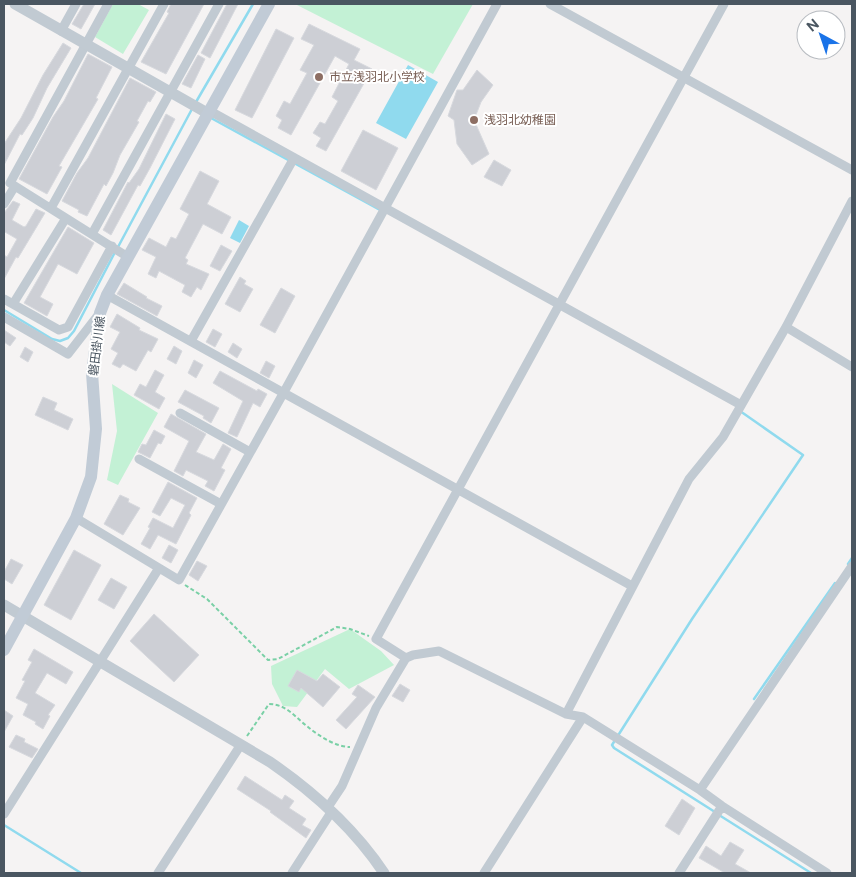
<svg xmlns="http://www.w3.org/2000/svg" width="856" height="877" font-family="'Public Sans','Noto Sans JP',sans-serif">
<rect width="100%" height="100%" fill="#f5f3f3"/>
<path fill="#c3f1d5" d="M113,4H138L149,10L123,54L95,37Z
M295,4H473L433,74Z
M112,384L158,413L118,485L107,480L117,431Z
M350,629L381,651L394,665L349,689L325,669L297,707L283,706L272,684L271,666Z"/>
<path fill="#90daee" d="M408,65L438,82L406,139L376,123Z
M239,220L249,226L240,243L230,238Z"/>
<g fill="none" stroke-linecap="round" stroke-linejoin="round">
<path stroke="#90daee" stroke-width="2.5" d="M196,102L253,4
M211,118L290,161
M294,163L380,210
M118,247L192,109
M4,310L52,339L60,341L68,338L74,331L115,252
M848,564L852,558
M754,699L835,583
M715,812L614,748L612,745L692,619L803,455L740,411
M719,815L811,873
M4,825L81,873"/>
</g>
<path fill="#cdcfd5" stroke="#d7d9de" d="M84,4H95L81,29L72,24Z
M171,4H204L166,74L141,62L169,13L167,12Z
M227,4H238L210,58L201,53Z
M309,24L360,49L354,60L372,69L326,151L316,146L321,138L313,133L320,122L325,124L338,101L332,97L349,64L335,56L291,135L278,128L282,120L276,116L284,101L290,104L307,73L300,70L314,45L301,39Z
M276,29L294,38L252,118L235,110Z
M63,43L71,48L47,88L33,118L22,135L20,134L4,165V144L21,118L43,75Z
M88,54L112,67L96,98L98,99L59,166L62,167L47,194L19,179L53,117L64,101Z
M198,55L205,59L191,88L182,84Z
M477,70L493,85L481,102L474,120L489,154L472,165L457,144L454,120L448,116L457,90H463Z
M130,78L156,92L150,102L148,101L137,121L139,122L120,155L113,173L106,186L104,184L87,216L78,212L79,210L62,201L77,173L88,158Z
M166,114L175,119L150,168L140,186L138,185L111,235L103,230L128,182L129,183L139,169Z
M363,130L398,148L376,190L341,171Z
M494,160L511,170L502,186L484,177Z
M200,171L219,181L207,204L231,217L222,234L203,224L185,258L188,260L186,264L209,274L201,290L197,287L191,297L182,292L185,285L159,271L156,278L148,274L156,257L142,250L149,238L166,247L171,237L176,239L189,214L180,209Z
M13,201L20,204L12,220L24,227L26,226L36,209L45,213L18,258L16,257L4,279V255L7,257L17,239L5,232L4,234V213Z
M68,227L94,243L77,274L58,264L40,297L53,304L47,316L24,303Z
M221,245L232,251L220,271L210,266Z
M240,277L246,281L244,284L253,289L240,312L225,304Z
M124,283L147,297L146,298L162,306L157,316L117,294Z
M281,288L295,296L275,333L260,325Z
M117,314L140,328L139,330L158,339L151,352L148,350L136,371L123,364L120,368L112,364L118,353L111,349L120,332L110,327Z
M213,329L222,334L215,347L206,342Z
M4,330L16,338L10,346L4,342Z
M233,343L242,349L237,358L228,352Z
M174,346L182,351L176,364L167,359Z
M25,347L33,352L28,362L20,357Z
M194,360L203,365L196,378L188,373Z
M266,361L275,366L269,378L260,373Z
M155,370L164,375L155,392L165,398L159,409L134,395L140,384L146,387Z
M220,371L257,391L258,389L267,394L260,407L253,403L237,437L228,433L243,401L213,383Z
M185,390L219,408L211,423L203,418L204,416L178,402Z
M43,397L57,403L54,410L73,419L68,430L35,415Z
M171,414L206,434L196,452L214,460L223,444L231,449L221,468L225,470L214,491L205,486L208,481L186,470L183,476L174,471L189,441L164,427Z
M154,430L165,436L161,444L158,443L150,458L138,452L142,444L146,445Z
M168,482L197,498L189,513L191,515L176,544L158,535L150,549L141,544L150,528L148,527L153,518L173,528L185,505L171,498L160,516L152,512Z
M120,495L129,499L128,502L140,508L123,535L104,524Z
M169,545L178,550L171,563L162,558Z
M74,550L101,565L71,620L44,605Z
M11,559L23,565L12,584L4,579V572Z
M197,561L207,566L198,581L189,575Z
M111,578L127,587L114,609L98,600Z
M154,614L199,655L174,682L130,641Z
M34,649L73,672L66,684L47,673L35,693L55,705L48,715L50,716L43,729L35,724L36,722L23,715L28,704L16,698L25,681L22,680L32,662L28,660Z
M297,670L317,681L323,674L340,687L323,707L301,688L299,692L288,686Z
M400,684L410,690L403,702L392,696Z
M358,685L375,697L346,729L336,720L357,697L352,694Z
M4,710L13,716L4,732Z
M16,735L25,739L24,742L38,749L32,758L9,747Z
M245,776L282,800L285,795L294,801L289,808L306,819L302,825L311,830L306,838L270,812L271,811L237,789Z
M682,799L695,808L679,835L665,826Z
M730,842L744,850L735,864L751,873H725L699,858L706,846L721,856Z"/>
<g fill="none" stroke-linecap="round" stroke-linejoin="round">
<path stroke="#7ad0a6" stroke-width="2" stroke-dasharray="4 2.5" stroke-linecap="butt" d="M185,585L207,599L268,660L278,659L337,627L350,629L369,636
M247,736L269,704C286,704 295,717 308,727C319,736 336,747 350,747"/>
<path stroke="#c1cad2" stroke-width="9" d="M108,4L10,183L128,257
M550,4L852,170
M61,31L76,4
M210,111L741,405
M4,204L15,186
M51,208L164,4
M92,234L219,4
M107,295L632,586
M4,299L59,330L68,327L112,246
M13,304L66,218
M4,317L68,354L99,314
M786,327L852,367
M191,341L294,158
M180,413L250,452
M139,459L221,504
M76,518L179,580L284,392L497,4
M406,658L376,639L724,4
M566,714L689,479L723,437L786,327L852,201
M700,790L852,566
M328,807L342,786L376,708L406,658L413,655L439,651L566,714L583,717L700,790L722,806L827,873
M4,814L159,568
M158,873L240,746
M292,873L332,811
M484,873L583,717
M679,873L722,806"/>
<path stroke="#c1cad2" stroke-width="11" d="M15,4L209,114
M4,605L270,762C315,793 354,828 384,873"/>
<path stroke="#c1cbd6" stroke-width="12" d="M4,650L76,518L91,477L96,429L92,373L100,313L107,295L269,4"/>
</g>
<g fill="#8d6e63" stroke="#fff" stroke-width="2">
<circle cx="319" cy="77" r="5"/>
<circle cx="474" cy="120" r="5"/>
</g>
<g text-anchor="middle" dominant-baseline="central" stroke-width="4" stroke-linejoin="round" paint-order="stroke">
<g font-size="12" fill="#785e54" stroke="#fff" text-anchor="start">
<text x="329" y="77">市立浅羽北小学校</text>
<text x="484" y="120">浅羽北幼稚園</text>
</g>
<g font-size="12" fill="#4a5661" stroke="#fff">
<text transform="translate(97 346) rotate(-83)">磐田掛川線</text>
</g>
</g>
<rect width="856" height="877" fill="none" stroke="#4a5661" stroke-width="10"/>
<g transform="translate(821 35) rotate(320)"><circle r="24" fill="#ffffff" stroke="#b7bbc0"/>
<path d="M0-4L9 19L0 12L-9 19Z" fill="#1a73e8"/>
<text y="-8" font-size="14" font-weight="bold" text-anchor="middle" fill="#4a5661">N</text>
</g>
</svg>
